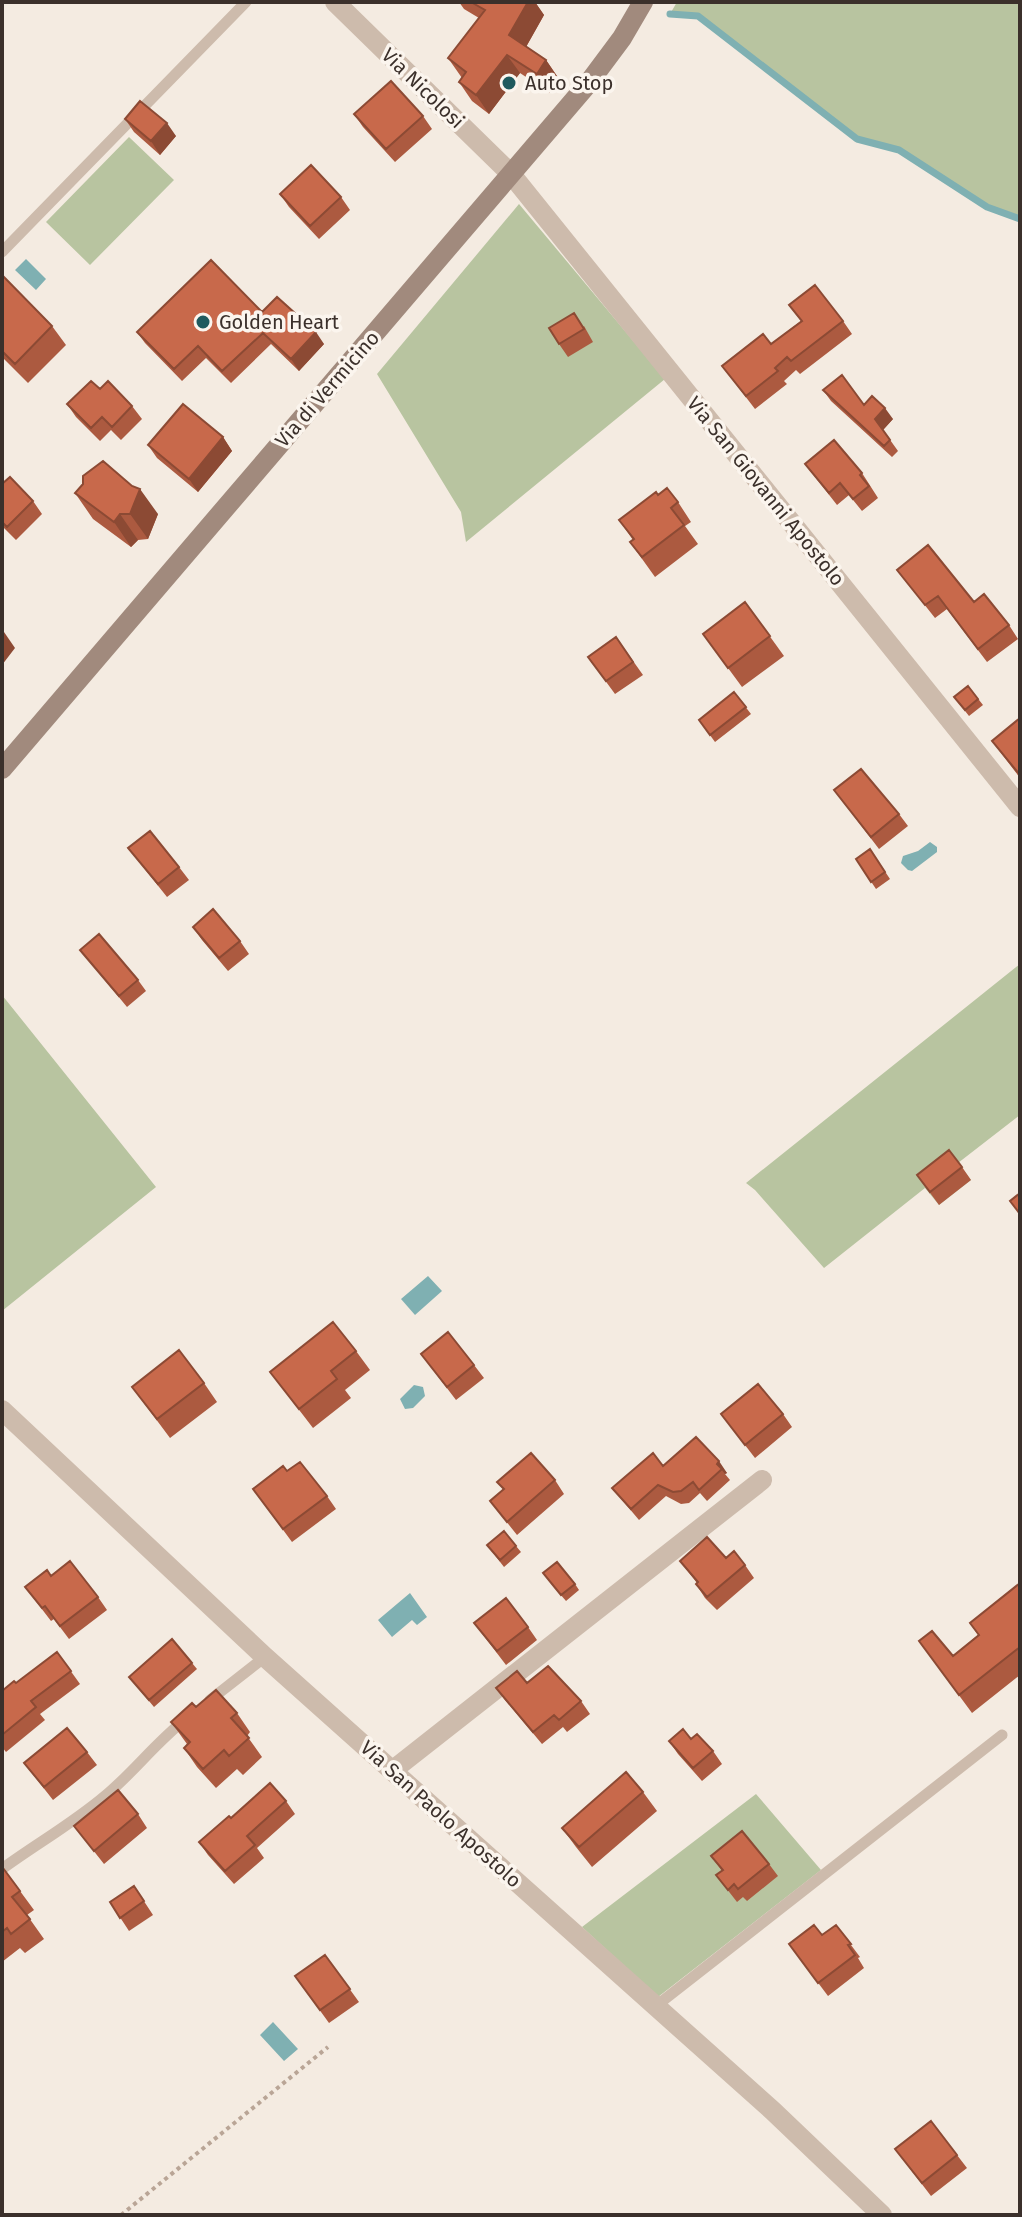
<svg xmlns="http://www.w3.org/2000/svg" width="1022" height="2217" font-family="'Fira Sans',sans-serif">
<rect width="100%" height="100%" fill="#f4ebe1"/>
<path fill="#b8c4a0" d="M677,2H1020V219L987,207L899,150L857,139L698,16L670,14Z
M129,137L174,180L90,265L46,222Z
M519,204L665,379L466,542L461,512L377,374Z
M1020,964V1115L958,1163L971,1180L939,1205L925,1188L824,1268L755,1190L746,1183Z
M2,995L156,1187L2,1311Z
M756,1794L821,1870L658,1997L582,1927Z"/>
<path fill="#7fb0b2" d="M26,259L46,279L36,290L15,270Z
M930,842L937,847V852L912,871L908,870L901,863L903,856L918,851Z
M428,1276L442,1291L415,1315L401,1299Z
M414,1385L423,1387L425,1396L413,1408L405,1409L400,1399Z
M410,1593L427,1617L417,1625L412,1620L392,1637L378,1620Z
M273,2022L298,2049L284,2061L260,2035Z"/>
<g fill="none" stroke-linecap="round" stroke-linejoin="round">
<path stroke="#7fb0b2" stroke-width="7" d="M670,14L698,16L857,139L899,150L987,207L1020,219"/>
<path stroke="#b9a596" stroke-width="4" stroke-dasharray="4 4" stroke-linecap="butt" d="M121,2215L328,2047"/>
<path stroke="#cdbbac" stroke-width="11" d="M2,252L246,2
M210,1700L265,1657
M2,1869C36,1844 72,1824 105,1796C134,1772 156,1742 187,1718
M656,2006L1002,1735"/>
<path stroke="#cdbbac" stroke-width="20" d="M335,2L511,174L1020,807
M2,1410L265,1657L773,2111L882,2215
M393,1770L762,1480"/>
<path stroke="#a18a7d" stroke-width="20" d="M2,769L587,85L622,38L643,2"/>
</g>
<path fill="#ac5a40" d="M459,2H535L544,15L526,47L546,60L559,79L550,93L520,73L489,114L472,101L459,82L462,78L448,58L479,18L464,9Z
M354,114L423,116L432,129L395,162L363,127Z
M125,119L176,136L160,155L134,132Z
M280,194L341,197L350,210L319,239L289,207Z
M2,275L52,326L66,345L28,383L2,357Z
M789,305L843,321L852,334L800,374L796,370L784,381L787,384L755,409L722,366L771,344L801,321Z
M262,312L324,344L299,371L271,344L231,383L206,358L182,381L145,343L137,332Z
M584,326L593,342L568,357L559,344Z
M100,389L132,406L142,419L121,440L111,430L100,441L76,417L67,404Z
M823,390L864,405L893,419L883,430L898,451L892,457L831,401Z
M223,437L232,451L198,492L157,458L148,445Z
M805,464L862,473L878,498L862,511L849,495L837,505Z
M2,484L33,501L42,514L16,540L2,526Z
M75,493L158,514L148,539L138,540L131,547L93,519Z
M658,495L678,502L691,522L685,526L698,544L655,577L630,542L633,540L619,520Z
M897,570L974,602L1009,625L1018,639L987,662L947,609L935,618Z
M745,602L784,656L742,687L703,634Z
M616,637L643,675L615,694L588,657Z
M968,686L983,705L969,716L954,697Z
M734,692L751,714L715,742L699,720Z
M1020,718V778L992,741Z
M834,790L899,814L908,826L879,849Z
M128,848L179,867L189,880L167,897Z
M870,849L890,879L876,889L856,859Z
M193,927L240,941L249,954L228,971L202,940Z
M80,950L138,980L146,991L127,1007Z
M962,1167L971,1180L939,1205L917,1175Z
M356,1351L370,1370L345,1390L351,1398L313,1428L270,1372Z
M421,1354L474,1365L484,1378L456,1400Z
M204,1383L217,1402L170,1438L132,1387Z
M721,1414H783L792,1427L755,1458Z
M696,1437L727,1473L725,1474L730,1480L707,1501L700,1493L689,1503L681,1504L666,1496L639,1520L612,1488L663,1466Z
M287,1471L327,1496L336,1509L292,1542L253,1489Z
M555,1480L564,1494L517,1535L490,1501L503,1489L497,1482Z
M487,1545L516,1546L521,1552L504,1567Z
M680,1561L745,1565L754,1578L717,1610L705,1598L696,1584L697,1583Z
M51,1576L98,1597L107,1610L69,1639L54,1619L51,1621L25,1587Z
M548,1580L575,1584L579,1590L566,1601Z
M1020,1583V1675L972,1713L919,1641L953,1656L978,1635L970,1623Z
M474,1623L528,1627L537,1640L506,1665Z
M57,1652L80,1684L40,1714L45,1720L6,1752L2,1747V1691L16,1683Z
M192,1663L197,1669L154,1707L129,1677Z
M527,1683L581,1701L590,1714L567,1732L563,1727L542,1744L505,1700L496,1688Z
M196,1707L237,1713L250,1732L247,1736L262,1757L243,1775L237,1769L216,1788L197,1767L184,1748L187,1744L171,1722Z
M691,1739L713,1751L722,1764L702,1781L678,1754L669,1741Z
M87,1752L97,1765L53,1800L24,1763Z
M643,1792L657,1811L592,1867L576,1847L562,1828Z
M286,1801L295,1814L257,1848L264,1858L234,1884L208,1855L199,1842L231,1818Z
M138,1814L147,1828L104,1864L74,1826Z
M711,1856L769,1864L778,1876L747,1901L743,1897L737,1902L716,1875L722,1871Z
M2,1869L20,1891L34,1910L27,1915L44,1939L25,1953L20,1948L2,1962Z
M134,1886L153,1915L129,1931L110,1902Z
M836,1925L860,1957L858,1958L864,1968L828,1996L789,1944L822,1935Z
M325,1955L359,2002L329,2023L295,1976Z
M895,2149L957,2155L967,2168L931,2196Z"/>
<path fill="#8c4a34" d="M528,2H535L544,15L522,54L509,35Z
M507,55L520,73L489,114L476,95Z
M546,60L559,79L550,93L537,74Z
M167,123L176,136L160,155L151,141Z
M316,332L324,344L299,371L291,359Z
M885,408L893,419L883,430L875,419Z
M223,437L232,451L198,492L189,479Z
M140,489L158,514L148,539L130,514Z
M120,514L138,540L131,547L114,522Z
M4,632L15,648L2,665V634Z
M719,1461L727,1473L725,1474L717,1464Z"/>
<path fill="#c8694b" stroke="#8c4a34" stroke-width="2" d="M471,2H528L509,35L546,60L537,74L507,55L476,95L459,82L466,72L448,58L485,10Z
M391,81L423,116L386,149L354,114Z
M140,101L167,123L151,141L125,119Z
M311,165L341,197L310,226L280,194Z
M211,260L262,312L277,297L316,332L291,359L263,333L222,371L198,346L174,369L137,332Z
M2,275L52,326L15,364L2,351Z
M815,285L843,321L791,361L787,357L775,368L778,371L746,396L722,366L763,334L771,344L802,321L789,305Z
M574,313L584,329L559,344L549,328Z
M842,375L864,405L872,396L885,408L875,419L890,440L884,446L823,390Z
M91,381L100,389L108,381L132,406L112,427L102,417L91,428L67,404Z
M183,404L223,437L189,479L148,445Z
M834,440L862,473L860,475L869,486L853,499L840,483L829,493L805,464Z
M103,461L132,486L140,489L130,514H120L114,522L75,493L83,484V476Z
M10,477L33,501L7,527L2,522V484Z
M667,488L678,502L671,508L684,525L642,557L630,542L634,539L619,520L656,492L658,495Z
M928,545L974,602L984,594L1009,625L978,649L938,596L925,605L897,570Z
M745,602L770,636L728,668L703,634Z
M616,637L633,662L606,681L588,657Z
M968,686L978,699L965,710L954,697Z
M734,692L746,707L710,735L699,720Z
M1020,718V775L992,741Z
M861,769L899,814L871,837L834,790Z
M150,831L179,867L158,884L128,848Z
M870,849L885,872L871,882L856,859Z
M213,909L240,941L219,958L193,927Z
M99,934L138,980L119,996L80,950Z
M949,1150L962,1167L930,1192L917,1175Z
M1020,1193V1214L1010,1201Z
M333,1322L356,1351L331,1371L337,1379L299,1409L270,1372Z
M448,1332L474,1365L447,1387L421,1354Z
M179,1350L204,1383L157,1419L132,1387Z
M758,1384L783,1414L745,1445L721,1414Z
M696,1437L719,1461L717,1464L722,1469L699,1490L693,1482L681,1491L673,1492L658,1485L631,1509L612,1488L653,1453L663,1466Z
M531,1453L555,1480L507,1522L490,1501L504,1489L497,1482Z
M300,1462L327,1496L283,1529L253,1489L283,1466L287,1471Z
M504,1531L516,1546L500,1560L487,1545Z
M707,1537L726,1558L734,1551L745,1565L707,1597L696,1584L698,1582L680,1561Z
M70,1561L98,1597L60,1626L45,1606L42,1608L25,1587L47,1570L51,1576Z
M557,1562L575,1584L561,1595L543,1573Z
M1020,1583V1647L959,1695L919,1641L932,1631L953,1656L979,1635L970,1623Z
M506,1598L528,1627L497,1651L474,1623Z
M172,1639L192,1663L149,1700L129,1677Z
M57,1652L71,1671L31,1701L36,1707L2,1735V1691L14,1681L16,1683Z
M548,1666L581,1701L559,1720L554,1715L533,1732L496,1688L517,1671L527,1683Z
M216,1690L237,1713L231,1718L249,1738L229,1756L224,1750L203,1769L184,1748L190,1742L171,1722L192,1703L196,1707Z
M67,1728L87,1752L44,1787L24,1763Z
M683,1729L691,1739L697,1734L713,1751L693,1768L669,1741Z
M626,1772L643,1792L579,1847L562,1828Z
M270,1783L286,1801L247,1836L255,1845L225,1871L199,1842L229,1816L231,1818Z
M118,1790L138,1814L94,1851L74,1826Z
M742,1831L769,1864L738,1889L734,1884L728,1890L716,1875L723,1870L711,1856Z
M3,1868L20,1891L12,1897L30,1919L11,1934L7,1928L2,1932Z
M134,1886L144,1901L120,1918L110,1902Z
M814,1925L822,1935L836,1925L851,1944L848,1945L855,1955L818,1983L789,1944Z
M325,1955L350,1989L320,2010L295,1976Z
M931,2121L957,2155L922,2183L895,2149Z"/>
<g fill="#1f5a5e" stroke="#fbf5ee" stroke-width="3">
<circle cx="509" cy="83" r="8"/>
<circle cx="203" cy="322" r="8"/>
</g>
<g text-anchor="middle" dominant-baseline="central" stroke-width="7" stroke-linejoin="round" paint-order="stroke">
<g font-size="20" fill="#3b302b" stroke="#fbf5ee" text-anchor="start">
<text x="525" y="83">Auto Stop</text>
<text x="219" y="322">Golden Heart</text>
</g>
<g font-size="20" fill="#3b302b" stroke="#fbf5ee">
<text transform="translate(423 88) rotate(44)">Via Nicolosi</text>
<text transform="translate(327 389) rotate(-49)">Via di Vermicino</text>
<text transform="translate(766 491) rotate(51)">Via San Giovanni Apostolo</text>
<text transform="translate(441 1814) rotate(42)">Via San Paolo Apostolo</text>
</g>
</g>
<rect width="1022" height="2217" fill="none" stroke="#3b302b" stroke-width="8"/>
</svg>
